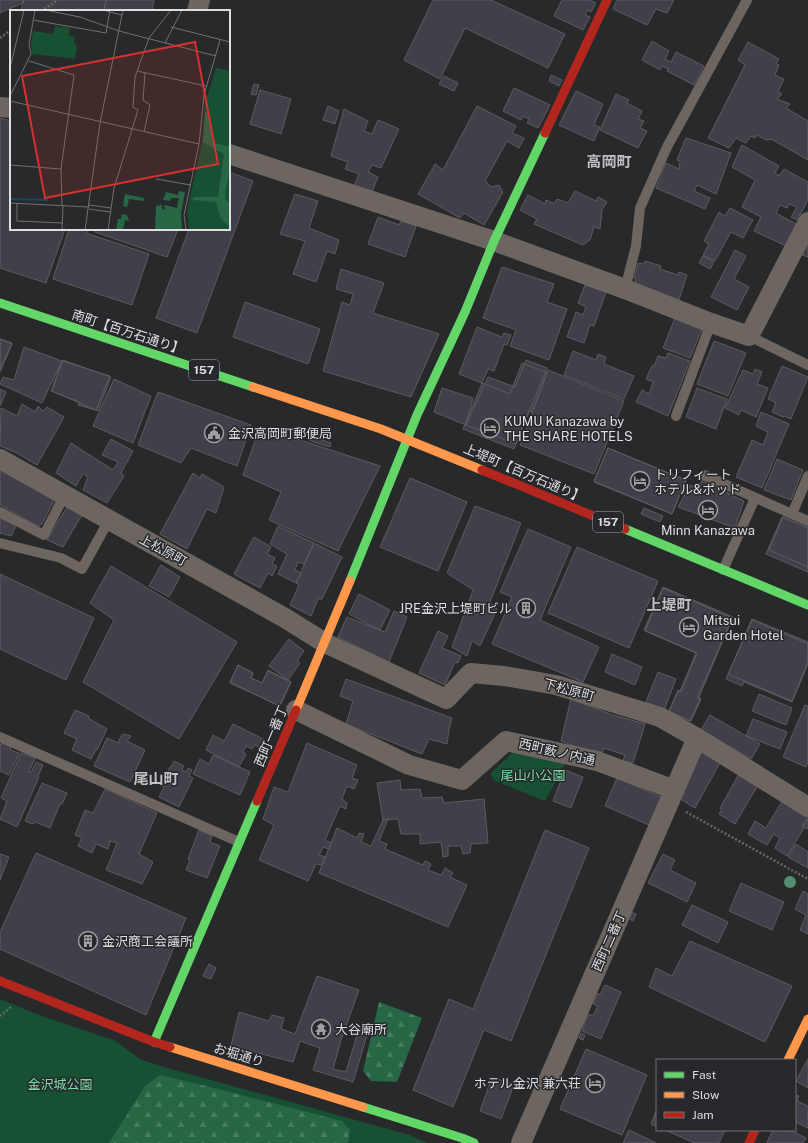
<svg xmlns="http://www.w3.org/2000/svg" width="808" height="1143" font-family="'Public Sans','Noto Sans JP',sans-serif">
<defs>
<pattern id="forest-firs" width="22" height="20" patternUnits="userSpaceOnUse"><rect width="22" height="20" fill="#276746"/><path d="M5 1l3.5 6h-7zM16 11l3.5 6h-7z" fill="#467c60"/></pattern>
</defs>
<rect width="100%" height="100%" fill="#28292a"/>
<path fill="#185034" d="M514,751L565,764L545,801L493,780L491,773Z
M0,999L39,1015L116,1041L140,1059L157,1065L410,1135L427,1143H0Z"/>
<path fill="url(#forest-firs)" d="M379,1002L422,1018L397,1082L371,1081L363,1071Z
M160,1075L210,1087L342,1121L350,1130L348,1143H109L145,1086Z"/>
<path fill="#423e4a" stroke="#5c5c5d" d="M0,0H24L23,3L0,13Z
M23,0H106L104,11H21Z
M106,0H154L152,11H104Z
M433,0H491L565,34L548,68L465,28L440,79L404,60Z
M562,0H590L596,3L591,12L588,10L585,15L590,17L583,30L554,16Z
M617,0H674L667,13L656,9L647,25L613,9Z
M652,41L669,51L665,59L671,62L676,52L704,66L694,85L667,71L668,69L662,66L660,70L642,60Z
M748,42L779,59L776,64L779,65L775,75L784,79L778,92L782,94L777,99L790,104L786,108L808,121V160L771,139L766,140L757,135L755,138L751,136L746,143L736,138L729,148L708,138L745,65L738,60Z
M551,75L562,80L559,86L549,81Z
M444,76L458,83L454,91L439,84Z
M254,84L259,85L256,95L251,94Z
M514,88L550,105L538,128L527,123L529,119L523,116L521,120L503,111Z
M260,90L291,99L281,134L250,124Z
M576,91L603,104L594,125L600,127L594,141L559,125Z
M616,94L629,100L627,103L642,111L638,119L644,121L640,128L647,131L638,148L600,130Z
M328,106L339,111L335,124L323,120Z
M477,106L516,126L512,133L524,138L519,148L507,141L485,181L491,187L499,185L503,192L484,225L464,213L460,218L418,194L435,164L443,170Z
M344,109L368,121L364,131L372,134L378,120L399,129L381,168L372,165L368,172L378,177L372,192L354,186L359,174L345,169L348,162L331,156Z
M0,118L11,121V229H65L46,283L0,268Z
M686,138L731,153L716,194L697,185L694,191L710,198L705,209L656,188L666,163L679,169L680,161L677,160Z
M742,145L779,166L775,173L779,176L784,169L808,182V200L797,220L791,217L797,207L789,204L787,208L780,205L776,213L798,225L786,246L754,231L761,217L742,207L755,180L732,167Z
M229,172L253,181L197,333L156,318L189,229H229Z
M575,191L596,201L598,197L607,202L602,210L600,229L594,227L590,240L583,245L534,224L537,219L520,210L528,195L545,204L546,200L554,204L557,199L568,203Z
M295,194L318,201L309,228L339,240L335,254L327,251L316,282L293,274L305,241L280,234Z
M730,208L753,220L743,238L731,232L715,261L703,255L709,244L704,241L719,212L725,216Z
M378,217L399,225L401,221L416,226L405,257L368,244Z
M69,229H88L86,233L149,254L132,305L53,279Z
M96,229H178L167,257L95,232Z
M808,244V257L802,255Z
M735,250L746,256L734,279L749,287L737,310L711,297Z
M703,256L714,262L710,269L699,263Z
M645,261L661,266L660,269L678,275L679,272L687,275L679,300L635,285L636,279L634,278L638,263L644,264Z
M502,267L554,284L547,302L567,309L549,360L510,346L516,330L483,318Z
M341,269L384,283L373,313L439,334L411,397L323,371L342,302L350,305L353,294L336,289Z
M585,285L606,292L594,326L590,325L584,343L567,337L576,312L583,315L586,307L578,303Z
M245,302L320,329L308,364L233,337Z
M675,318L702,329L690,358L663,348Z
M477,327L502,337L504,333L511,335L507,345L504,344L494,371L488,369L482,383L459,374Z
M0,339L12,343L0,369Z
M0,339L12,344L0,372Z
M714,341L746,353L728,396L697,384Z
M24,347L62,361L42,403L0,384L3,377L14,380Z
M573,351L596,360L598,354L606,357L604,364L634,376L624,399L564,375Z
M668,353L690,361L668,416L636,402L642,390L649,394L653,382L646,379L652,366L655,364L658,356L666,358Z
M63,360L111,377L98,411L78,405L79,402L51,391Z
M526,360L547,368L516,444L466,425L488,377L515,387Z
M62,361L110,376L96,410L52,391Z
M522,363L547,373L532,412L529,411L514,449L463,429L482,383L510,394Z
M782,366L808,377L791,419L784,416L783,417L772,412L776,403L768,399Z
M755,369L762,372L757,384L768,388L756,417L741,410L739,415L725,408L743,370L753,374Z
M548,370L624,401L594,474L520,445Z
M114,379L151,396L133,443L93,426Z
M442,388L473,398L466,425L434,412Z
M697,388L727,399L716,429L686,417Z
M0,389L6,392L0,406Z
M158,392L251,425L237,466L191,448L181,463L138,445Z
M22,404L35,412L38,406L43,411L47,407L64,417L37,465L17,453L0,446L1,408L17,416Z
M761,412L789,424L762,488L736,477L752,440L763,445L768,432L756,426Z
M260,427L380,466L338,551L269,520L281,492L243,475Z
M309,436L331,443L330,447L308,440Z
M111,439L133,451L121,473L124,476L107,503L83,490L88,477L83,474L76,486L56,473L71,443L113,470L118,462L102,455Z
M608,448L686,480L672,514L594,481Z
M608,448L685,480L672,514L594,482Z
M777,459L803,470L791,500L764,490Z
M0,469L53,497L54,501L42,524L38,526L0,505Z
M193,473L200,478L202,474L224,487L216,513L207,509L187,549L160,534Z
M410,478L467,502L438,571L380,547Z
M702,480L744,501L735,528L678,507L690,485L698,490Z
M475,506L521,523L490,602L497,609L480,646L472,641L467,656L452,647L473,590L447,573Z
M67,507L82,515L63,547L47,540Z
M644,508L663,516L660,522L641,514Z
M784,515L808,525V567L769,550Z
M782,517L808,528V572L766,554Z
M0,518L16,526L11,536L0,533Z
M278,526L314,543L304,564L298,562L295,570L301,573L296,583L278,574L287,554L270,544Z
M528,529L571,547L540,620L599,647L583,682L492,644L512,597L500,592Z
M254,537L271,547L267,554L275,558L272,564L277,566L272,576L268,573L260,588L234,574Z
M314,543L342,557L322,599H318L311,616L290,605L299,585L296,583Z
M577,547L658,581L629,648L548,613Z
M161,565L180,577L169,597L149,586Z
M111,566L237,642L179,739L83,682L114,620L90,603Z
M0,574L94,618L66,680L0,649Z
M663,587L733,617L699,697L701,699L691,721L669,712L678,691L681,692L697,653L644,630Z
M663,588L732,618L697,698L700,699L690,721L669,711L678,690L680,691L696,653L645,631Z
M359,594L390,610L380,630L349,614Z
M394,611L407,617L389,662L338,637L347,617L385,632Z
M752,619L808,642V664L792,702L744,682L742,686L726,679Z
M752,620L808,644V661L792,701L728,674Z
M438,631L448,636L442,648L461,656L458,663L455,662L445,685L419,673Z
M289,639L304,651L297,661L300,663L288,680L269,666Z
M612,654L642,667L635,685L605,672Z
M238,665L253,673L251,678L262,683L268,670L291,682L280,706L230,683Z
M238,665L253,673L251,678L262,683L268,671L291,682L279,706L230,682Z
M658,672L676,679L664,710L646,702Z
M346,679L452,718L449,729L447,744L429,739L422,754L346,724L353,701L340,696Z
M759,694L792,708L786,725L752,711Z
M571,699L613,715L645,724L633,763L623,761L625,755L604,748L601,756L561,741Z
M805,705L808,706V762L806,767L783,757Z
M75,710L89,716L88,718L107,729L97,750H96L91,759L72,750L77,739L64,733Z
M710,715L760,744L751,759L701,730Z
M753,719L787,732L780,749L746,736Z
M233,724L265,740L261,748L255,745L252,749L246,746L243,752L246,754L239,767L206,750L213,735L224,741Z
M124,734L131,736L127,741L145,750L130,782L94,766L107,738L118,743L121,736Z
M2,743L11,747L10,750L19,753L9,775L0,771V744L1,745Z
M307,743L357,765L352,778L358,780L354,789L347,786L342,799L347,803L346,809L340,806L325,840L331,843L329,849L323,847L319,855L326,857L322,865L316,864L308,881L259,860L274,825L263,819L274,787L288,792Z
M702,751L721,761L695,808L682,800L679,792Z
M21,753L35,758L29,772L31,773L36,762L43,765L38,776L39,777L17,827L0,819L7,801L1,798Z
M213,755L250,772L240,795L193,774L200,759L209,764Z
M174,761L184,766L182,770L186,772L188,768L192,770L189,776L193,778L179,807L159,797L164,787L161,786L170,767H171Z
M565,770L583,777L571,808L553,801Z
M739,774L758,785L735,824L719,814L722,809L720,808Z
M617,778L661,797L649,825L605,806Z
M400,780L401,790L420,789L422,798L442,797L444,803L484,799L488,843L471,844L470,853L463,854L461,846H448V856L443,857L441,842L420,844V834H401L398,819L383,820L377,783Z
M42,783L67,793L62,804H60L50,828L35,822L33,824L25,821Z
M105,789L157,813L139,854L153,862L142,884L106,870L117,843L110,841L108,849L96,844L92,853L78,846L82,838L75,835L85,810L93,813Z
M783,800L808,817L802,827L804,828L787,856L775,848L780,838L774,834L767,845L748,834L755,821L766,828Z
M388,819L379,841L387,844L385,849L423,865L425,861L431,864L428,870L441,875L445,868L453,873L450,877L467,885L448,927L319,873L337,828L357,838L359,833L364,834L361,842L371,846L383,820Z
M808,819V829L803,827Z
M199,830L212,836L210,842L220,846L207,878L186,870L190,860L188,859Z
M545,830L589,848L511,1041L484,1030L453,1107L413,1090L449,999L473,1009Z
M796,844L808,852V868L788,857Z
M36,853L186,918L146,1015L0,949V932Z
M0,854L9,857L0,880Z
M663,854L675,860L670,870L696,883L687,902L648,883Z
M741,883L784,902L772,930L729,911Z
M803,891L808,894V934L800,930L806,915L795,909Z
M692,905L728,922L718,943L682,925Z
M631,912L636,914L633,921L628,918Z
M690,941L792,986L765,1042L649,987L656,968L672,976Z
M209,964L216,968L211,979L203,976Z
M317,976L359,990L341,1040L333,1069L346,1072L359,1028L368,1032L353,1082L313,1070L320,1048L300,1041L293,1062L231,1046L239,1012L269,1021L272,1015L284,1018L281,1029L295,1034Z
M605,985L621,992L601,1039L582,1031L588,1014L593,1016L598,1006L593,1004L598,993L600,995Z
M581,1033L585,1035L583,1040L579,1038Z
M586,1049L647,1075L622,1135L560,1109Z
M808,1059V1088L796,1081Z
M492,1077L514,1085L501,1119L480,1111Z
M795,1095L799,1096L797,1101L808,1106V1128L795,1122Z
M657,1109V1127L651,1124Z
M629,1130L656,1143H623Z
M665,1130H725L719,1143H695Z
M773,1130H790L806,1138L803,1143H769L767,1142Z"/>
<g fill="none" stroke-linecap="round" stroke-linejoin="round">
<path stroke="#6a6662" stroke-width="2.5" stroke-dasharray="2 2" stroke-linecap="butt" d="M41,11L58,0
M0,38L11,30
M686,812L808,879
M0,1016L11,1007"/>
<path stroke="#6d6660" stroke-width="10" d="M625,289L636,246L640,208L667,147L747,0
M749,336L808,365
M676,416L711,323
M704,475L792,514
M808,476L792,514L808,521
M0,512L44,535L64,496
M0,543L61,558L82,569L109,520
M723,570L755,498
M0,737L239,842"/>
<path stroke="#6d6660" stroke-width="20" d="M197,11L200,0
M0,107L11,108
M229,154L494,241L625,289L711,323L749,336L808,222
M0,459L285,618L325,643L446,699L471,673L504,676L556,685L660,717L697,738L808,807
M296,710L409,765L462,780L506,741L597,761L675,790
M521,1143L697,738"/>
<path stroke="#63d668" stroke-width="9" d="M0,303L253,387
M625,529L808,605
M350,581L417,415L465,312L494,241L545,133
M154,1042L257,801
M363,1107L462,1138L474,1143"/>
<path stroke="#ff974d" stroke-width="9" d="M253,387L381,429L482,470
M296,710L350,581
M170,1047L363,1107
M788,1060L808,1019"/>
<path stroke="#b3261e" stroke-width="9" d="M545,133L607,0
M482,470L625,529
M257,801L296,710
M0,981L154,1042L170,1047
M749,1143L755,1130"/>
</g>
<circle fill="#548d6d" cx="790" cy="882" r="6"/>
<defs>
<symbol id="hotel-ring" viewBox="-11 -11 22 22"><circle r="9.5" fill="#27282b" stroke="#9e9fa0" stroke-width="1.5"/><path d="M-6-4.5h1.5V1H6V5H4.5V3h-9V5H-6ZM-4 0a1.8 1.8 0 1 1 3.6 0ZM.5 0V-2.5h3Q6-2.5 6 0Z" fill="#9e9fa0"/></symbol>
<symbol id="civic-ring" viewBox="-11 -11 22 22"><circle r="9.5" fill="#27282b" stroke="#9e9fa0" stroke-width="1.5"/><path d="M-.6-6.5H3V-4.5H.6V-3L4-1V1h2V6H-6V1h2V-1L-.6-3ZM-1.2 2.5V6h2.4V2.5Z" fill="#9e9fa0"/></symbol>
<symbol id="building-ring" viewBox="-11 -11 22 22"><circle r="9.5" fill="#27282b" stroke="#9e9fa0" stroke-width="1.5"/><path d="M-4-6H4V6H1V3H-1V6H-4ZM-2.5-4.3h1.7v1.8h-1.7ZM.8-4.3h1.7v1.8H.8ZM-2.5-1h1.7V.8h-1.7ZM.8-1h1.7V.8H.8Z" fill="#9e9fa0"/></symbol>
<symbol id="temple-ring" viewBox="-11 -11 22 22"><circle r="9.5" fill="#27282b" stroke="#9e9fa0" stroke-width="1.5"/><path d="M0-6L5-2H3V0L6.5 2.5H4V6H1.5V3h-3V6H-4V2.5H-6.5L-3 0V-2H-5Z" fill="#9e9fa0"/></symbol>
</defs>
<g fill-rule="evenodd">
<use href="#hotel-ring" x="479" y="417" width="22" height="22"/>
<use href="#civic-ring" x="203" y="422" width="22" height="22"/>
<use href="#hotel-ring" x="629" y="470" width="22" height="22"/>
<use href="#hotel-ring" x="697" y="499" width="22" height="22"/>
<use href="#building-ring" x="515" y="597" width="22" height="22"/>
<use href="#hotel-ring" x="678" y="616" width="22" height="22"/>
<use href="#building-ring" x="77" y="930" width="22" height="22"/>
<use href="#temple-ring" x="310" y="1018" width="22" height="22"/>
<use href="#hotel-ring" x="584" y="1072" width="22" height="22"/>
</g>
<g text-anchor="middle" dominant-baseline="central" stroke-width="3" stroke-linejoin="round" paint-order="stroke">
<g fill="#27282b" stroke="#a6a7aa" stroke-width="1">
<rect x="189" y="360" width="30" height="20" rx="3"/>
<rect x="593" y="512" width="30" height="20" rx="3"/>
</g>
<g font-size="12" font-weight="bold" fill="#dddee0">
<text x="204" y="370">157</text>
<text x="608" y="522">157</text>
</g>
<g font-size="13" fill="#dddee0" stroke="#27282b">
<text transform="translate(128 332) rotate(18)">南町【百万石通り】</text>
<text transform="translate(524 473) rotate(23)">上堤町【百万石通り】</text>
<text transform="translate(163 550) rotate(28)">上松原町</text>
<text transform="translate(569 690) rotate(15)">下松原町</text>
<text transform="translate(271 736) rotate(-67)">西町一番丁</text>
<text transform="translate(557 752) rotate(13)">西町薮ノ内通</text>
<text transform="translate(609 941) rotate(-66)">西町二番丁</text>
<text transform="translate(239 1055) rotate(17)">お堀通り</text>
</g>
<g font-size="13" fill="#dddee0" stroke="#27282b" text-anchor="start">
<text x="504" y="421">KUMU Kanazawa by<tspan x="504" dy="15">THE SHARE HOTELS</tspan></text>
<text x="228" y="433">金沢高岡町郵便局</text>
<text x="654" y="474">トリフィート<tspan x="654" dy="15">ホテル&amp;ポッド</tspan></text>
<text x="708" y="530" text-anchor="middle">Minn Kanazawa</text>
<text x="512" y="608" text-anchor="end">JRE金沢上堤町ビル</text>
<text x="703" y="620">Mitsui<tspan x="703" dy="15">Garden Hotel</tspan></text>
<text x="102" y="941">金沢商工会議所</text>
<text x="335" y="1029">大谷廟所</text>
<text x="581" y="1083" text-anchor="end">ホテル金沢 兼六荘</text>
</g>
<g font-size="13" fill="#78dea3" stroke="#27282b">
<text x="533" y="775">尾山小公園</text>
<text x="60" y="1084">金沢城公園</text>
</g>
<g font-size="15" font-weight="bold" fill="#bec0c4" stroke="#27282b">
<text x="609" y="161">高岡町</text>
<text x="669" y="604">上堤町</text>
<text x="156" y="778">尾山町</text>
</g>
</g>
<g transform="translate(10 10)">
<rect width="220" height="220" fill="#28292a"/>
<path d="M45,16L60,18L59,26L65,27L64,32L67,37L65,49L22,44L21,35L23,21L43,24ZM206,58L220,61V220H179L177,201L192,133L195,93Z" fill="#185034"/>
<path d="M198,102L205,133L220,137V157L215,185L216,190L220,193V217L211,209L206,192L182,190L184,187H208L214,144L193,132L195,103ZM169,181L175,182L171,204L172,220H145L146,196L152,195V199L155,200L154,195L167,198L169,188H161L160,191L153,190L156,182L168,185ZM115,184L134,188V191L119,189L117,197L113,196ZM112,204L117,205L119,211L115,210L113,220H106L108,209H111Z" fill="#276746"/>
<path fill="none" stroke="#194866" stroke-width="2" d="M1,189L38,190"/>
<path fill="none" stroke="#707173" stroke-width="1" d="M35,0L70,7L109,21L206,46M92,0L112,5M23,10L96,23L100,0M161,17L220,32M155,33L172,0M19,51L64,65L51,159L52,196M0,58L14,0M127,61L196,76M0,86L21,44L19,35L25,0M0,91L189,134M134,122L140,95L133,90L135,63M0,155L51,159M146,169L181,175M0,193L79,197M7,194V211L52,213M79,195L101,198M79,199L100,202M52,220L53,196M75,220L90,113L113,0M98,220L104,178L128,100L123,97L125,67L139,28L161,0M176,220L174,205L189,134L194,85L210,30"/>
<path fill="#d63131" fill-opacity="0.15" stroke="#d63131" stroke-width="2" d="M185,32L208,154L35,188L12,66Z"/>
<rect width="220" height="220" fill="none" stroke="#dddee0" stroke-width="2"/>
</g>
<rect x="656" y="1059" width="140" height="72" fill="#27282b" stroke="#707173"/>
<rect x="664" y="1072" width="20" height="6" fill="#63d668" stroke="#707173"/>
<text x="692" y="1079" font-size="12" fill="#dddee0">Fast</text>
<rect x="664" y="1092" width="20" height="6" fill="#ff974d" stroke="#707173"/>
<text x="692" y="1099" font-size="12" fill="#dddee0">Slow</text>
<rect x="664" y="1112" width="20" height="6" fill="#b3261e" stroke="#707173"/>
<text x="692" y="1119" font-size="12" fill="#dddee0">Jam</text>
</svg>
